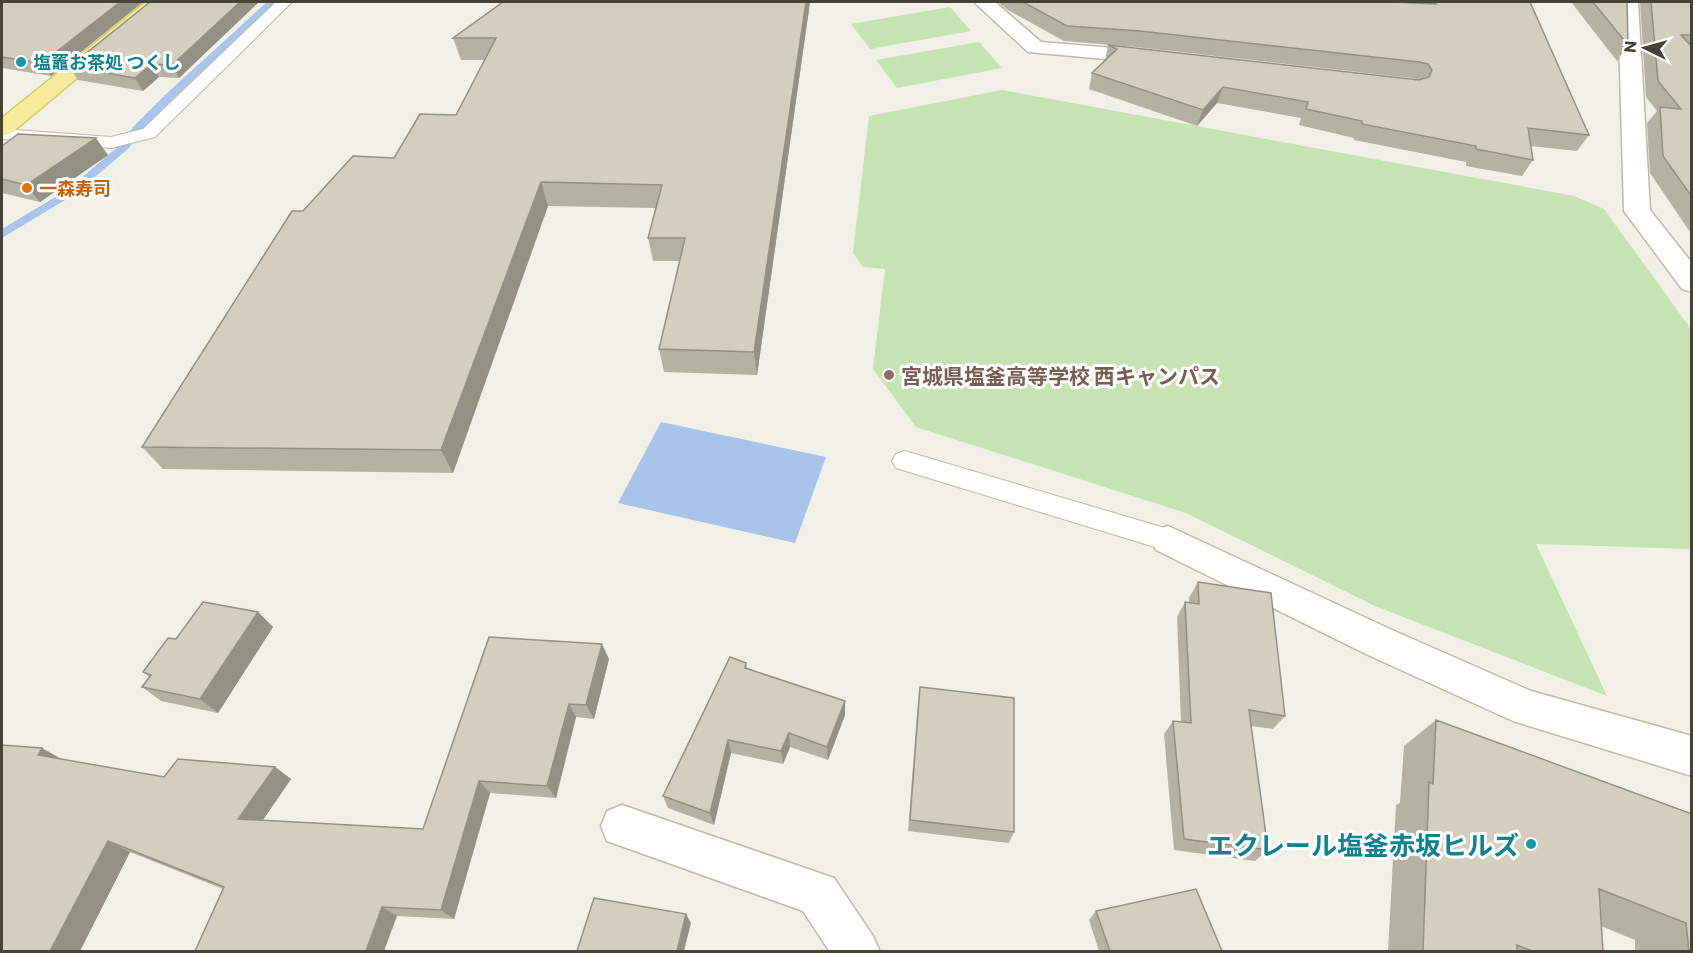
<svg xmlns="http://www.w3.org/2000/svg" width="1693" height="953" font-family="Commissioner,'Noto Sans JP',sans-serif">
<rect width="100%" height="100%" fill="#f2f1e7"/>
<path fill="#c5e3b3" d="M950,7L971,31L870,49L851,24Z
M979,42L1002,68L897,88L876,60Z
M1002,90L1574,196L1604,209L1691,329V549L1536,544L1607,696L1375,606L1186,513L916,427L873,369L885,269L863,267L853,253L869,116Z"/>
<path fill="#a8c4eb" d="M661,422L826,457L795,543L618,503Z"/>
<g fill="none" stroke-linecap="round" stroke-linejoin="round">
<path fill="#a8c4eb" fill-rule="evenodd" d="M267,2H276L174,98L141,131L129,148L75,194L2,238V229L67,190L121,144L133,127L166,94Z"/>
<defs>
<path id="service" d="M276,2H292L155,137L111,148L2,139V129L111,137L143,129Z
M905,451L1168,529L1178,532L1181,540L1178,548L1168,551L896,468L892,461L896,454Z"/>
<path id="minor" d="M974,2H995L1041,42L1150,51L1158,52L1161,57L1158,62L1150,63L1028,52Z
M1618,2H1638L1650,210L1692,263V292L1682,289L1624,211Z
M1168,526L1392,630L1531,691L1692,736V776L1513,721L1366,654L1156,550L1151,540L1156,530Z
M622,805L834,878L873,936L880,952H830L803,911L607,841L601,826L607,811Z"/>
<path id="primary" d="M146,2H168L10,134L2,136V118Z"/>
</defs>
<use href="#service" stroke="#bdbaaa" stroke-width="2"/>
<use href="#minor" stroke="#bdbaaa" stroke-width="3"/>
<use href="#primary" stroke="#dacc6d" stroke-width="3"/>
<use href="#service" fill="#fff" fill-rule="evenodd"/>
<use href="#minor" fill="#fff" fill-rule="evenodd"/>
<use href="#primary" fill="#f6ec9c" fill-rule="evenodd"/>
</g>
<path fill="#b5b1a3" d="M2,2H143L51,76L2,68Z
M150,2H259L179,78L159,77L143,91L78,80L69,67Z
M810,2L757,375L664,372L659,349L680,261H653L648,238L656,208L548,206L453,473L163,469L142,447L303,211L394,158L456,115L485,60H461L453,38Z
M998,2H1393L1418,3L1417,2H1530L1589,135L1577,151L1530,146L1533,160L1522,176L1466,166V162L1354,140V138L1299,125L1301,118L1217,103L1197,126L1089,89L1092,73L1105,61L1108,45L1420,80L1411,78L1136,47L1064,41L1008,10Z
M1571,2H1627L1628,45L1617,61Z
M1640,2H1692V235L1650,173L1647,123L1657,111L1646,97Z
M2,146L108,155L40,202L2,193Z
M1198,582L1285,716L1273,729L1251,726L1268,850L1255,861L1174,850L1164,734L1173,721L1181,722L1177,617L1185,602H1189V598Z
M258,612L273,627L218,713L161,701L142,687L149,677L143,672L176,639Z
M609,659L594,719L576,717L556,798L490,793L454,919L397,916L223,889L130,852L80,951L61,759L164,777L275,767L291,779L263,820L423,829Z
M746,663L747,668L845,701V715L828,760L790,747L783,764L731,753L714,825L668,808L663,796Z
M920,687L1014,832L1009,843L908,831L918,701Z
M1436,720L1692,814V951H1635V940L1601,926L1603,951H1388L1396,805L1400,803L1404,746Z
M1096,911L1222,951H1099L1089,920Z"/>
<path fill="#949084" d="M120,2H143L51,76L42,63Z
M240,2H259L179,78L172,65Z
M806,2H810L757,375L754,352Z
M152,64L159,77L143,91L135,78Z
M1223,87L1217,103L1197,126L1203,110Z
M96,138L108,155L40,202L26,185Z
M541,182L548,206L453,473L441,450Z
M258,612L273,627L218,713L200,699Z
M602,644L609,659L594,719L586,705Z
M845,701V715L828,760L827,747Z
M569,704L576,717L556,798L547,786Z
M789,733L790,747L783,764L781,751Z
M728,740L731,753L714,825L710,813Z
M42,748L65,761L38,755Z
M275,767L291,779L256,830L238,819Z
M479,781L490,793L454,919L441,910Z
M108,841L130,852L80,951H50Z
M382,907L397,916L384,951H366Z
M686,914L691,923L684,951H677Z"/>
<path fill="#d3cebd" stroke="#949084" stroke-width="1.5" d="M2,2H120L42,63L2,57Z
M150,2H240L172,65L152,64L135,78L69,67Z
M503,2H806L754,352L659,349L685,238H648L662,185L541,182L441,450L142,447L292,211H303L353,156L394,158L420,114L456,115L496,38H453Z
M1023,2H1393L1436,4L1434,2H1530L1589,135L1528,128L1533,160L1476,149V146L1362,124V121L1306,109L1308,102L1223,87L1203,110L1092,73L1117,49L1108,45L1419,80L1429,77L1432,70L1428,64L1419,62L1140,31L1067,26Z
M1593,2H1627L1628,45Z
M1651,2H1692V35H1681L1692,47V197L1663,156L1660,107L1681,109L1658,81Z
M18,134L96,138L26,185L2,179V146Z
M1198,582L1271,593L1285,716L1249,710L1268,850L1184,839L1173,721L1191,723L1185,602L1199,604Z
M203,602L258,612L200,699L142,687L151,675L143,672L168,638L176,639Z
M489,637L602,644L586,705L569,704L547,786L479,781L441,910L382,907L366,951H195L224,887L108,841L50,951H2V745L42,748L38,755L164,777L178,759L275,767L238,819L423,829Z
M730,657L746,663L745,668L845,701L827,747L789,733L781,751L728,740L710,813L663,796Z
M920,687L1014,698V832L910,820Z
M1436,720L1692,814V951H1689L1686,923L1599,889L1603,951H1532L1517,945V951H1423L1429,782L1433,784Z
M1196,889L1222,951H1110L1096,911Z
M594,898L686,914L677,951H577Z"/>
<g fill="#0f9aa8" stroke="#fff" stroke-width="2">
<circle cx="21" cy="62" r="6"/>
<circle cx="1531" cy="844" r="6"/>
</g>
<circle fill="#e8710a" stroke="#fff" stroke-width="2" cx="27" cy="188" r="6"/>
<circle fill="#8d6e63" stroke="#fff" stroke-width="2" cx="889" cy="375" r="6"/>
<g text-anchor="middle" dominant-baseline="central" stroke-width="6" stroke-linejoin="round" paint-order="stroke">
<g font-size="18" font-weight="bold" fill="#0d838f" stroke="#fff" text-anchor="start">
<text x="33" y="62">塩竈お茶処 つくし</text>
</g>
<g font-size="18" font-weight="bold" fill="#c56008" stroke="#fff" text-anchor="start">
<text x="39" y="188">一森寿司</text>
</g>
<g font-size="21" font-weight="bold" fill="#785e54" stroke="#fff" text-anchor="start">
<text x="901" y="375">宮城県塩釜高等学校 西キャンパス</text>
</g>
<g font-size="26" font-weight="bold" fill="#0d838f" stroke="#fff" text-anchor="end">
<text x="1519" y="844">エクレール塩釜赤坂ヒルズ</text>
</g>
</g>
<rect width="1693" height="953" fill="none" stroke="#454236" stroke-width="6"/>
<g transform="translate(1645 48) rotate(275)" stroke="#ffffff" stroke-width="4.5" paint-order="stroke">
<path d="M0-4.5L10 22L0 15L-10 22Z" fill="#454236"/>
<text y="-9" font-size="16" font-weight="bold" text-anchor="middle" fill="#454236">N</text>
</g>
</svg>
